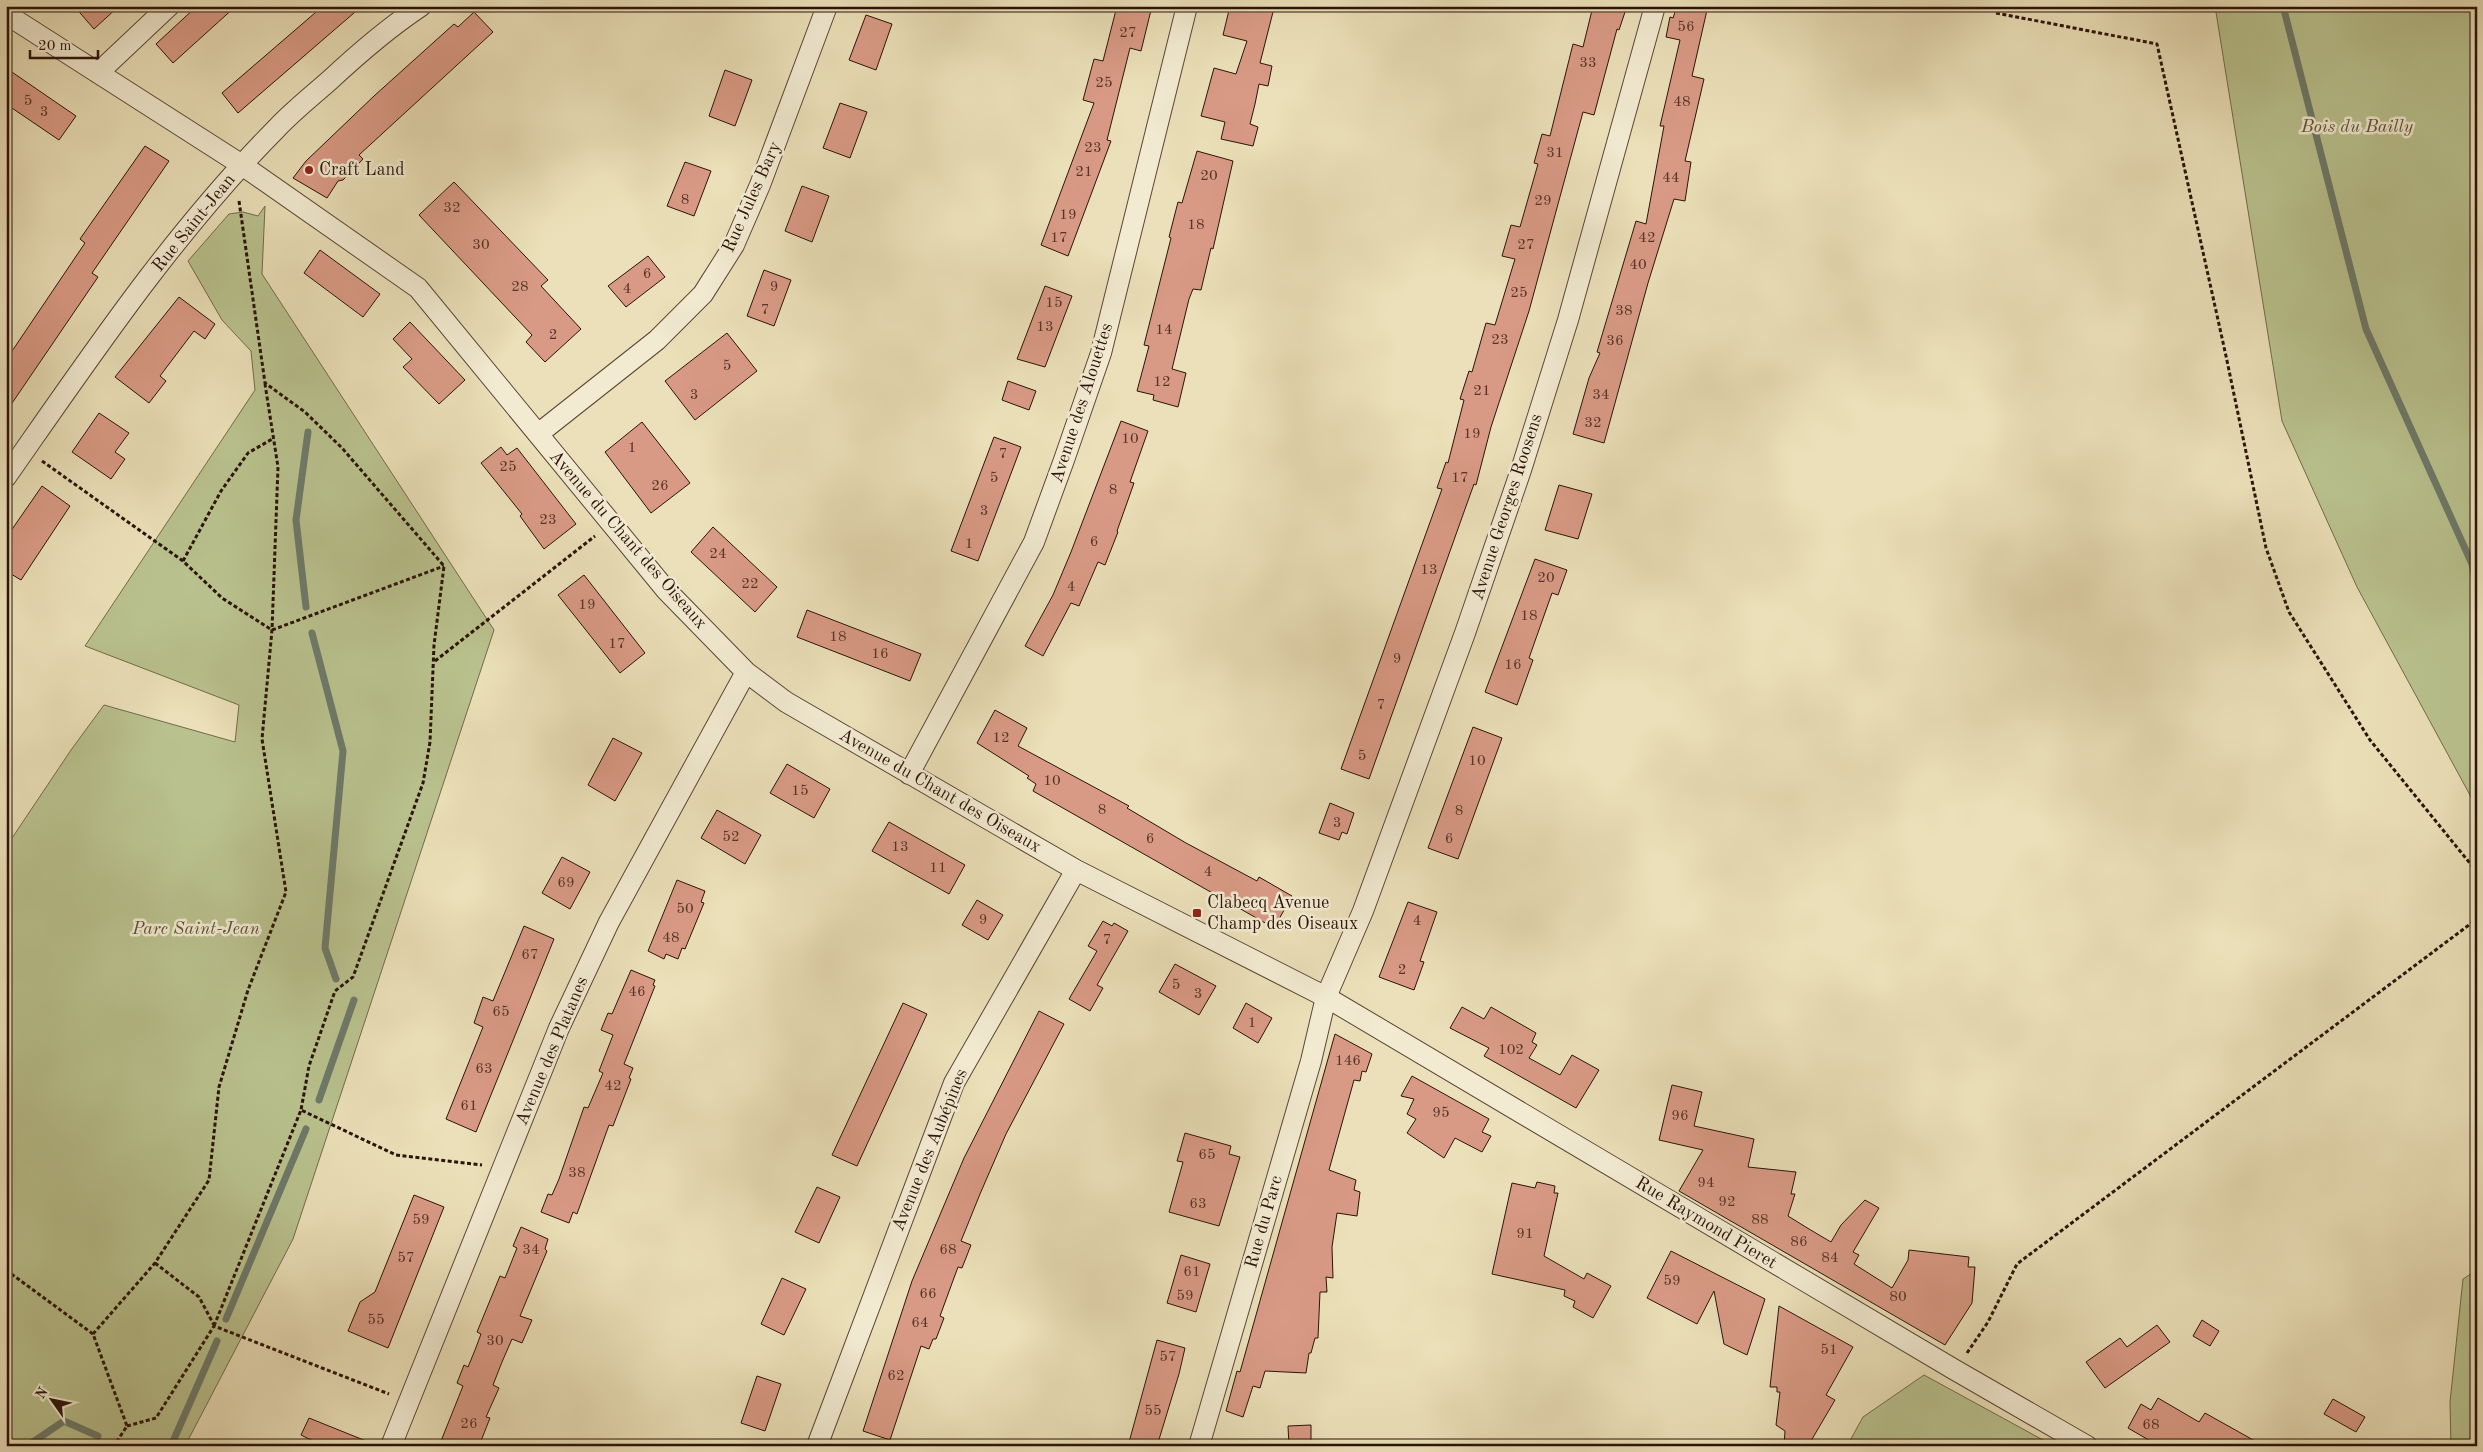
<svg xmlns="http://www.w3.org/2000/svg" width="2483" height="1452" font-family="'Old Standard TT',serif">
<rect width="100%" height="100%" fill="#ebe0b9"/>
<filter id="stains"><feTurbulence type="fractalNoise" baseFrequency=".004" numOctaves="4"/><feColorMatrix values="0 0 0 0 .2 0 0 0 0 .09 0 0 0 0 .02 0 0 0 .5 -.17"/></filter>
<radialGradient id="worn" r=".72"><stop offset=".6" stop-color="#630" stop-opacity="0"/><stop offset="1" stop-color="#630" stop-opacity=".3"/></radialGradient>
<path fill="#b9c28e" stroke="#726a4c" d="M2215,6H2477V808L2357,587L2282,421Z
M265,206L262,274L494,630L293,1239L185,1446H6V847L71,750L104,705L235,742L239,705L85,646L255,390L251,351L222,320L188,261L229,214L243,212L258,216Z
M2477,1270V1446H2451L2450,1402L2463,1279Z
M1924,1375L2054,1446H1847L1863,1417Z"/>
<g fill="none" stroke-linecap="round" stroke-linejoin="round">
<path stroke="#6d7a6a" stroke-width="7" d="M2283,6L2366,329L2472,564L2477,594
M306,607L296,520L308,432
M312,633L343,751L325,948L336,979
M319,1100L354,1000
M226,1319L306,1129
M27,1446L64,1421L98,1436
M171,1446L217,1341"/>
</g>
<path fill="#d99a85" stroke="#2b1309" d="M74,6H119L94,29Z
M197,6H236L173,63L156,44Z
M323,6H362L238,113L222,93Z
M1117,6H1152L1141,51L1130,48L1107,140L1111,141L1068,256L1041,245L1094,103L1083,100L1094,59L1103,61Z
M1230,6H1252L1273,12L1260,63L1272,66L1268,86L1259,84L1255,104L1250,124L1258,127L1253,146L1221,139L1225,122L1201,116L1214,68L1236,74L1247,41L1223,35Z
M1593,6H1627L1619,30L1617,29L1594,115L1583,112L1529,311L1491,427L1476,485L1474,484L1465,509L1369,779L1341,769L1442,489L1437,488L1446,462L1448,463L1464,400L1460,399L1469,371L1472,372L1486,323L1495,325L1515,259L1502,256L1511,225L1520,227L1538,164L1534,163L1542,134L1550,136L1573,44L1583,47Z
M1677,6L1707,10L1692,76L1704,79L1685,161L1691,162L1685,201L1674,199L1648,283L1604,443L1573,434L1589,378L1600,353L1597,352L1636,221L1646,224L1664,126H1660L1680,40L1666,37L1670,17L1673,18Z
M474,12L493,32L359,155L363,159L343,180L338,181L327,198L293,178L306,161L374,96L454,24L458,27Z
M866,15L892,24L876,70L849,60Z
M6,68L76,116L59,140L6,104Z
M725,70L752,80L735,126L709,116Z
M840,103L867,112L850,158L823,148Z
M145,146L169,161L92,273L98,277L6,412V360L85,243L80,239Z
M1197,151L1233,161L1213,249L1211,248L1201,290L1193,289L1189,299L1172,369L1186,373L1178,407L1153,400L1154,395L1137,391L1149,346L1144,345L1171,238L1169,237L1178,202L1182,203Z
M685,162L711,171L694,216L667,206Z
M454,182L548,280L541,286L581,329L545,362L526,342L532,335L419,215Z
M802,186L829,196L812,242L785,231Z
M320,250L380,294L363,317L304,273Z
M648,256L665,277L626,307L608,286Z
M764,270L791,280L774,326L747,316Z
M1045,286L1072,296L1045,367L1017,359Z
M179,297L215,324L205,339L194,331L160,376L166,381L149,403L115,377Z
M410,322L465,380L439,404L403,367L412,359L393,339Z
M727,333L757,371L695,420L665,381Z
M1008,381L1036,391L1029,410L1002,400Z
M99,413L129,433L115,452L125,459L111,479L72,452Z
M1121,421L1148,431L1130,482L1134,483L1117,531L1118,532L1105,565L1098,562L1079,606L1071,603L1043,656L1025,646L1053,595L1071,552Z
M642,422L690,483L651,513L605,452Z
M994,437L1021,447L978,561L951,551Z
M501,447L507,455L517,448L576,524L544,549L520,516L522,514L481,463Z
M1559,485L1592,494L1578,539L1545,530Z
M42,486L70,506L21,580L6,571V538Z
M713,527L777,587L755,612L691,552Z
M1535,559L1567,570L1558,595L1552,593L1529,658L1533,660L1517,705L1485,692Z
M584,575L645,653L620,673L558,595Z
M807,610L921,654L910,681L797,637Z
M995,710L1027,728L1018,746L1129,806L1127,808L1186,843L1257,881L1259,877L1292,896L1274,928L1033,791L1036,784L1027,778L1029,776L977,743Z
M1473,727L1502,738L1458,859L1428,848Z
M613,738L642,753L615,801L588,785Z
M787,764L830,789L814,818L770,793Z
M1330,803L1354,813L1347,834L1342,832L1339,840L1319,833Z
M717,810L761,835L745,864L701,838Z
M889,822L965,865L949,894L872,851Z
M562,857L590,872L570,909L542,893Z
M677,880L705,891L701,902L704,903L685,949L682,948L678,959L666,954L664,959L648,951Z
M977,900L1003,915L988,940L962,925Z
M1408,902L1437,912L1420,961L1424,962L1414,990L1379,977Z
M1103,921L1112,926L1114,923L1128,931L1097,985L1103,988L1090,1011L1069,999L1097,951L1088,946Z
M524,926L554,939L476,1132L446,1119L483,1027L474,1023L483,997L493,1001Z
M1175,964L1216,986L1199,1015L1159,992Z
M631,970L655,980L653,985L655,986L624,1064L633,1068L629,1078L631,1079L613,1126L609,1125L577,1214L573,1212L569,1223L541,1212L548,1194L552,1195L559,1179L584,1107L588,1108L603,1073L599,1071L613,1035L601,1030L608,1013L612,1014Z
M903,1003L927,1014L857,1166L832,1155Z
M1246,1003L1272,1018L1258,1043L1233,1028Z
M1462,1007L1484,1019L1491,1007L1536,1033L1532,1042L1537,1045L1529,1058L1560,1075L1572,1055L1599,1070L1576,1108L1484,1056L1489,1048L1450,1028Z
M1039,1011L1064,1024L1006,1134L980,1194L961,1241L971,1245L962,1268L958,1267L940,1316L944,1318L936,1339H933L929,1349L921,1346L890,1440L863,1431L912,1281L964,1158Z
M1335,1034L1372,1054L1366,1072L1362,1071L1360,1081L1354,1080L1329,1170L1356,1180L1354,1190L1360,1192L1357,1216L1337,1213L1332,1247L1333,1278L1326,1277L1327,1292H1320L1318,1338H1315L1311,1353H1309L1306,1373L1265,1371L1260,1388L1253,1386L1243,1417L1226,1411L1237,1371L1240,1372Z
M1412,1076L1489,1119L1482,1132L1491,1136L1482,1152L1455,1138L1444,1158L1407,1133L1416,1119L1407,1114L1414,1099L1401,1096Z
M1672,1085L1702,1092L1694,1126L1754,1139L1748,1167L1796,1172L1791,1194H1795L1788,1216L1809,1229L1831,1242L1841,1225L1865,1200L1879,1208L1853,1252L1859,1255L1854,1264L1892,1288L1908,1260L1909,1250L1969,1257L1968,1267H1975L1972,1303L1945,1345L1679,1191L1703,1150L1659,1140Z
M1185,1133L1231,1146L1229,1154L1240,1157L1219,1226L1169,1212L1183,1162L1177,1161Z
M1537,1182L1555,1186L1554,1193H1558L1544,1256L1584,1279L1587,1273L1611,1286L1593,1318L1573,1307L1575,1301L1564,1296L1565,1290L1492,1274L1512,1183L1535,1188Z
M817,1187L840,1197L819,1243L795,1232Z
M414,1195L444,1207L388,1348L348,1331L360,1302L375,1292Z
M521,1227L548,1239L545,1249L547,1251L520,1316L532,1320L522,1343L512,1339L502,1362L493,1385L499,1388L486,1417L490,1418L479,1446H439L463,1386L457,1383L464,1365L468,1367L475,1350L481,1334L477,1332L500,1276L505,1278L517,1248L513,1246Z
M1671,1251L1765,1299L1747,1355L1724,1344L1714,1291L1697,1324L1647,1298Z
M1181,1255L1210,1264L1196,1312L1167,1303Z
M782,1278L806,1289L784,1335L761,1324Z
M1779,1306L1853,1347L1826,1395L1835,1400L1808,1446H1784L1785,1431L1776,1425L1780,1392H1777V1387H1770Z
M2202,1320L2219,1331L2210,1346L2193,1336Z
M2157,1325L2170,1342L2105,1388L2086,1362L2120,1338L2127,1347Z
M1157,1340L1185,1348L1179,1374L1157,1446H1128Z
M757,1376L781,1384L765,1431L741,1423Z
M2158,1398L2199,1422L2205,1413L2264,1446H2159L2128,1428L2141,1404L2151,1410Z
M2333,1399L2365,1417L2356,1432L2324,1414Z
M309,1418L376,1445V1446H311L313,1441L301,1435Z
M1311,1425V1445L1289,1446L1288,1426Z"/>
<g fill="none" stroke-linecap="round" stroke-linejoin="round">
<defs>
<path id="minor" d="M6,14L242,165L418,288L666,590L746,672L786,702L1076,870L1326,997L1955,1370L2087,1446
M98,73L169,6
M538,434L657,340L703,294L734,245L760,185L827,6
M6,477C90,357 173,233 277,128C293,111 312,96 330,80C359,53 388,28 421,6
M909,774L1034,542L1064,460L1101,353L1187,6
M391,1446L559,1028L609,922L746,672
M817,1446L954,1083L1076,870
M1199,1446L1311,1061L1326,997L1363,911L1465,633L1521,470L1568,320L1655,6"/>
</defs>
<use href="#minor" stroke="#5b4635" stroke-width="22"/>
<path stroke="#2b1309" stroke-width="3" stroke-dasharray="4 2.5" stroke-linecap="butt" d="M1996,13L2157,44L2226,356L2266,548L2289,612L2370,740L2477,872
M239,201L265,383L305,412L342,448L444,566L434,645L430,742L423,783L353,977L335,991L309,1066L301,1110
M42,461L183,561L222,598L272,630L444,566
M183,561L221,491L248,453L274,438
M435,661L595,536
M155,1263L199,1297L214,1325
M6,1270L93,1334L127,1426L114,1446
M214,1326L301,1110L396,1155L482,1165
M93,1334L155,1263L209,1180L219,1087L248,990L286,892L262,739L272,630L278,467L265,384
M1967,1353L1988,1322L2017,1264L2477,919
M127,1426L156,1418L214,1326L389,1394"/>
<use href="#minor" stroke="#f2ebd2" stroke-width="20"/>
</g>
<g fill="#8f2418" stroke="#f2ebd2" stroke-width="2">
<circle cx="309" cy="170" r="5"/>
<rect x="1192" y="908" width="10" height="10" rx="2.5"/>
</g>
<g text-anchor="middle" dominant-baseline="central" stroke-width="5" stroke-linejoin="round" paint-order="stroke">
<g font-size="15" fill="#563528">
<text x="1686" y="27">56</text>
<text x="1128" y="33">27</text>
<text x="1588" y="63">33</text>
<text x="1104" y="83">25</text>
<text x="28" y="101">5</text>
<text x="1682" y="102">48</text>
<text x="44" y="112">3</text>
<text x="1093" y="148">23</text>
<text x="1555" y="153">31</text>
<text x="1084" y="172">21</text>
<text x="1209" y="176">20</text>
<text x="1671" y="178">44</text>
<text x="685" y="200">8</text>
<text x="1543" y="201">29</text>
<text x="452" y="208">32</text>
<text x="1068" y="215">19</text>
<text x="1196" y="225">18</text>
<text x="1059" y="238">17</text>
<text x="1647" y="238">42</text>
<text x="481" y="245">30</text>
<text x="1526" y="245">27</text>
<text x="1638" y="265">40</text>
<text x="647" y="274">6</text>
<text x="520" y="287">28</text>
<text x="774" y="287">9</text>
<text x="627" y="289">4</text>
<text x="1519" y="293">25</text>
<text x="1054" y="303">15</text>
<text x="765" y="310">7</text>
<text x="1624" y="311">38</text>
<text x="1045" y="327">13</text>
<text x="1164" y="330">14</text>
<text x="553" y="335">2</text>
<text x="1500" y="340">23</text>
<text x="1615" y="341">36</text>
<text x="727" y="366">5</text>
<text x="1162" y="382">12</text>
<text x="1482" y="391">21</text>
<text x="694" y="395">3</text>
<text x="1601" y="395">34</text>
<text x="1593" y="423">32</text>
<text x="1472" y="434">19</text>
<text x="1130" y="439">10</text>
<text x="632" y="448">1</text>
<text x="1003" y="454">7</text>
<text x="508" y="467">25</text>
<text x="994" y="478">5</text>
<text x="1460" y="478">17</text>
<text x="660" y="486">26</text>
<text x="1113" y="490">8</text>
<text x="984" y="511">3</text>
<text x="548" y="520">23</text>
<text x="1094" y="542">6</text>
<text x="969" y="544">1</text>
<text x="718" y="554">24</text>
<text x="1429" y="570">13</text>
<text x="1546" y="578">20</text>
<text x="750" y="584">22</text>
<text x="1071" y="587">4</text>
<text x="587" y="605">19</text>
<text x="1529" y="616">18</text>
<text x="838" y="637">18</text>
<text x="617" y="644">17</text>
<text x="880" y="654">16</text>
<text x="1397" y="659">9</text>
<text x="1513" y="665">16</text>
<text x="1381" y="705">7</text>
<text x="1001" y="738">12</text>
<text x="1362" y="756">5</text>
<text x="1477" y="761">10</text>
<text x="1052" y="781">10</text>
<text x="800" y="791">15</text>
<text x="1102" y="810">8</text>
<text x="1459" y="811">8</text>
<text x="1337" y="823">3</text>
<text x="731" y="837">52</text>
<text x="1150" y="839">6</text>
<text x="1449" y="839">6</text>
<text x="900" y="847">13</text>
<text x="938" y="868">11</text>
<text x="1208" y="872">4</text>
<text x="566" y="883">69</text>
<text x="685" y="909">50</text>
<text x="983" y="920">9</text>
<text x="1417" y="921">4</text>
<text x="671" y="938">48</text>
<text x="1107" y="940">7</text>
<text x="530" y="955">67</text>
<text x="1402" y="970">2</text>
<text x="1176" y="985">5</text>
<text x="637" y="992">46</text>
<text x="1198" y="994">3</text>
<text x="501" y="1012">65</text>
<text x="1252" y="1023">1</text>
<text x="1511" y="1050">102</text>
<text x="1348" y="1061">146</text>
<text x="484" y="1069">63</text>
<text x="613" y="1086">42</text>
<text x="469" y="1106">61</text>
<text x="1441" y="1113">95</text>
<text x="1680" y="1116">96</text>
<text x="1207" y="1155">65</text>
<text x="577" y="1173">38</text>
<text x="1706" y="1183">94</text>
<text x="1727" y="1202">92</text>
<text x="1198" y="1204">63</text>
<text x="421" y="1220">59</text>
<text x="1760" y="1220">88</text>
<text x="1525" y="1234">91</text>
<text x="1799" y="1242">86</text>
<text x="531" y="1250">34</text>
<text x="948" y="1250">68</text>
<text x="406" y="1258">57</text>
<text x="1830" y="1258">84</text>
<text x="1192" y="1272">61</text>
<text x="1672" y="1281">59</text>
<text x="928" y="1294">66</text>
<text x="1185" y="1296">59</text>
<text x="1898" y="1297">80</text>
<text x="376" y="1320">55</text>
<text x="920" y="1323">64</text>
<text x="495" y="1341">30</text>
<text x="1829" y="1350">51</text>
<text x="1168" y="1357">57</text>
<text x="896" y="1376">62</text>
<text x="1153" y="1411">55</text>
<text x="469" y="1424">26</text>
<text x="2151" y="1425">68</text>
</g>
<g font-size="18" font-style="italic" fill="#5d5038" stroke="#f2ebd2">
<text x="2357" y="127">Bois du Bailly</text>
<text x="196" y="929">Parc Saint-Jean</text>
</g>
<g font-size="18" fill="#2b1309" stroke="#f2ebd2" text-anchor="start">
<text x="319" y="170">Craft Land</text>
<text x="1207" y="903">Clabecq Avenue<tspan x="1207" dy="21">Champ des Oiseaux</tspan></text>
</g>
<g font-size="18" fill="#2b1309" stroke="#f2ebd2">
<text transform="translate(752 197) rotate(-66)">Rue Jules Bary</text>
<text transform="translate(194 223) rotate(-51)">Rue Saint-Jean</text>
<text transform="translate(1082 403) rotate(-72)">Avenue des Alouettes</text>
<text transform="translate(1507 507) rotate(-72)">Avenue Georges Roosens</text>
<text transform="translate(628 540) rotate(49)">Avenue du Chant des Oiseaux</text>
<text transform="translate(940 791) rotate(30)">Avenue du Chant des Oiseaux</text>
<text transform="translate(552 1051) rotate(-67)">Avenue des Platanes</text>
<text transform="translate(930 1150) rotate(-68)">Avenue des Aubépines</text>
<text transform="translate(1264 1222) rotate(-74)">Rue du Parc</text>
<text transform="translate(1706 1223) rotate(31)">Rue Raymond Pieret</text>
</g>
</g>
<rect width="2483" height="1452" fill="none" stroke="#ebe0b9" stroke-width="25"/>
<rect x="8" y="8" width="2468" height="1437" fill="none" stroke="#2b1309" stroke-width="2.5"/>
<rect x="12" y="12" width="2458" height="1427" fill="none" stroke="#2b1309"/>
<g transform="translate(52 1400) rotate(303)" stroke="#f2ebd2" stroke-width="4" paint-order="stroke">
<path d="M0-4L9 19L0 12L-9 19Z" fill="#2b1309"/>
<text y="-8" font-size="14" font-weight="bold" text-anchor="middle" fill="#2b1309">N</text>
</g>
<path d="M30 50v8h68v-8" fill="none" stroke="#2b1309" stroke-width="2.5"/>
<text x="38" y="50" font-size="15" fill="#2b1309" stroke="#f2ebd2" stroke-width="4" paint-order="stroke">20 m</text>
<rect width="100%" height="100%" filter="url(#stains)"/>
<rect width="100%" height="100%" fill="url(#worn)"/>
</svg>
